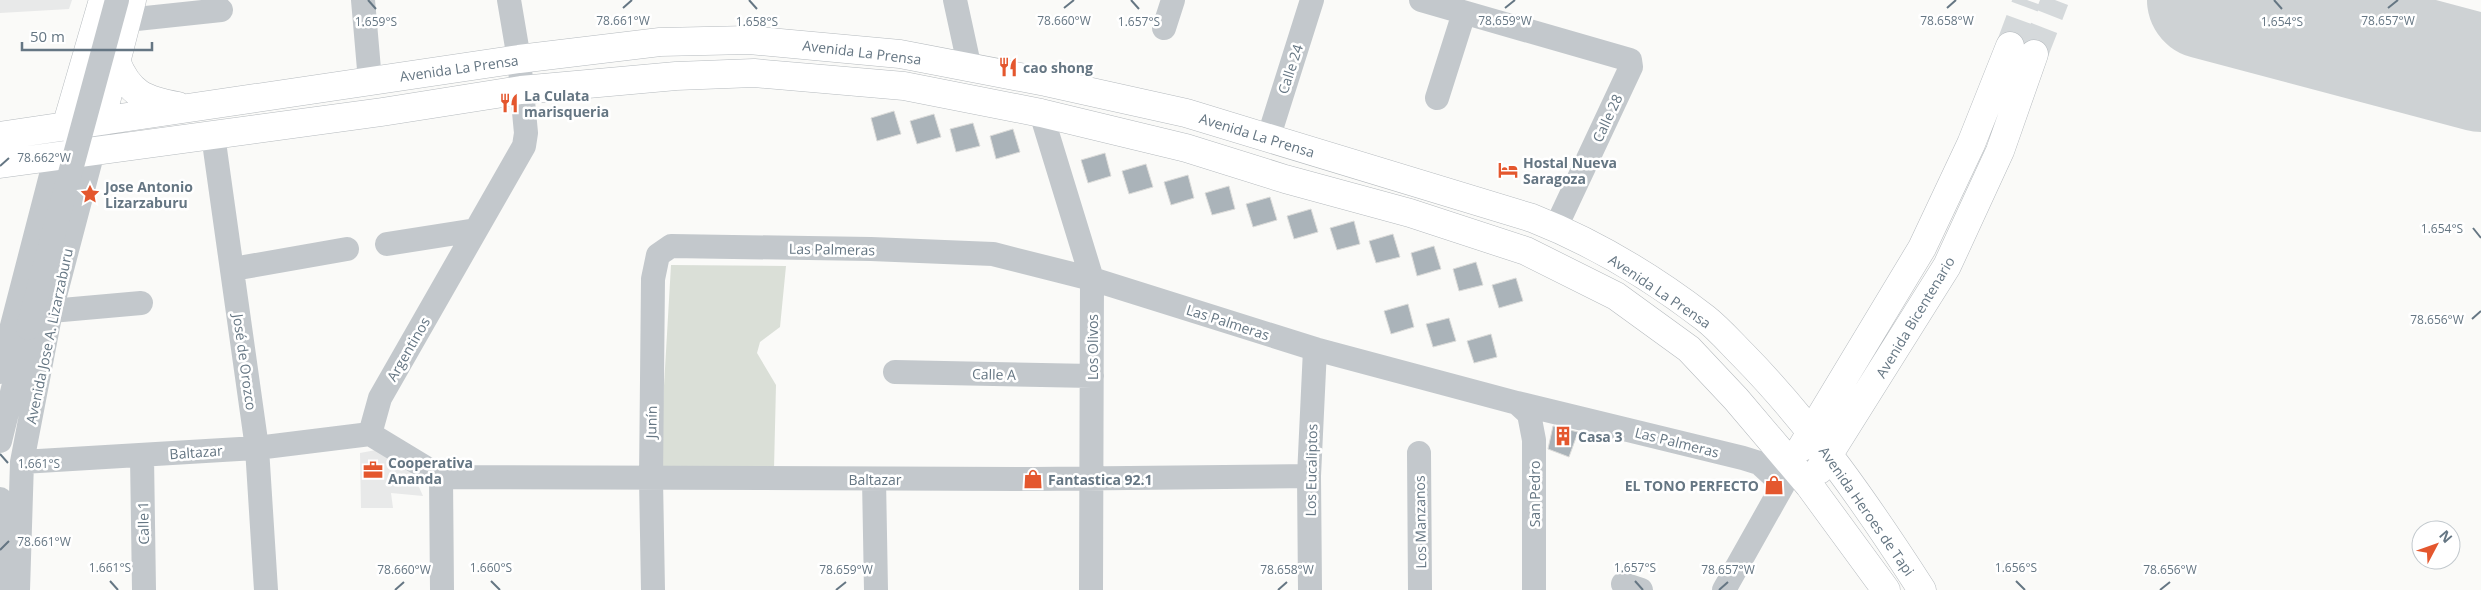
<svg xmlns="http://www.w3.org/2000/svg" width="2481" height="590" font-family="'Open Sans',sans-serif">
<rect width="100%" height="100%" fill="#fafaf8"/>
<path fill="#e8e9e9" d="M0,0H72L69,9L0,13Z
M376,450L411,469L423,496L391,493L393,508H361L360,453Z"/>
<path fill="#dadfd7" d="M671,265L786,266L780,327L760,342L757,353L776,385L774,469L659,472Z"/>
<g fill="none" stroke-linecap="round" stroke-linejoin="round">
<path stroke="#ced2d4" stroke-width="118" d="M2206,0L2481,73"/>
</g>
<path fill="#aab3b9" stroke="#dcdcda" d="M894,111L901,134L877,141L871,118Z
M934,114L941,137L917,144L910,121Z
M973,123L980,146L956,152L950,129Z
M1013,129L1020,152L996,159L990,136Z
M1105,153L1111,176L1088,183L1081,160Z
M1146,164L1153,187L1129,194L1122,171Z
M1188,175L1194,198L1171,205L1164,182Z
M1229,186L1235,209L1212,215L1205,193Z
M1270,197L1277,220L1253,227L1246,204Z
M1311,209L1318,232L1294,239L1287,216Z
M1354,221L1360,244L1337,250L1330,228Z
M1393,234L1400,257L1376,263L1369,241Z
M1434,246L1441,269L1417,276L1411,253Z
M1476,262L1483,285L1459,291L1453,269Z
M1516,278L1523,301L1499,308L1492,285Z
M1408,304L1414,327L1391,334L1384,311Z
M1449,318L1456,341L1433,347L1426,324Z
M1491,334L1497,357L1474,363L1467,341Z
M1553,426L1578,432L1569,457L1548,449Z"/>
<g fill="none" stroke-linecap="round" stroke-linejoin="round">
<path stroke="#d5d9db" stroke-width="28" stroke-dasharray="28 14" stroke-linecap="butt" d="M2010,46L2027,0
M2034,54L2055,0"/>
<defs>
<path id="major" d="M116,61C129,94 145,100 178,106
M101,121L132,0
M66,127L103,0
M0,136L519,59L660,42L749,40L900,54L1046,82L1186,113L1532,218C1593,242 1653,278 1705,318C1719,329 1731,343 1743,355C1812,425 1869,508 1922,590
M0,164L382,112L521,90L676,76L754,73L904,86L1041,113L1186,148L1285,179L1410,213L1526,251L1616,296L1689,349L1736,399L1809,485L1886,590
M1802,447L1922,248L1971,144L2010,46
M1819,470L1947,266L2000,151L2034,54"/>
</defs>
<use href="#major" stroke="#b5babe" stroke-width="29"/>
<path stroke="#c3c8cc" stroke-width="24" d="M363,0L370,81
M955,0L970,69
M1421,0L1630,60L1631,67L1556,227
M127,20L221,10
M1164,28L1173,0
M1437,98L1464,13
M1041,113L1092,279L1091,590
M213,135L257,448L266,590
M1268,139L1312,0
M387,244L476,230
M233,269L347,249
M51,311L141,303
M0,372L56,156L66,127
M895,372L1092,376
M1517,403L1529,414L1534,440V590
M370,434L380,398L524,146L526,133L519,59L509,0
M370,434L441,477
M0,441L27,332
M1419,453L1420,590
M142,456L144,590
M22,462L257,448L370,434
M441,477L1033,479L1309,476
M441,477L442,590
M874,479L876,590
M0,499L4,582
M1623,584L1641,590
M18,590L22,462L51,311L101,121
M653,590L651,479L653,279L658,255L671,246L871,249L993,254L1092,279L1315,349L1517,403L1743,458L1759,463L1783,485
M1310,590L1309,476L1315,349
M1724,590L1783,485L1789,469"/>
<use href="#major" stroke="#fff" stroke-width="28"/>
<path stroke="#c3c8cc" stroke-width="24" d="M28,328L117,0"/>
</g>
<path fill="none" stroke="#657683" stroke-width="2" d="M368,0L376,9M749,0L757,9M1131,0L1139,9M2274,0L2282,9M623,8L632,0M1064,8L1074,0M1505,8L1515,0M1947,8L1956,0M2388,8L2398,0M0,166L9,158M2473,228L2481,238M2472,319L2481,311M0,454L8,463M0,550L9,541M110,581L118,590M491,581L500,590M1635,581L1643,590M2016,581L2025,590M395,590L404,582M836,590L846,582M1278,590L1287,582M1719,590L1728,582M2160,590L2170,582"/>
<defs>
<symbol id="restaurant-bare" viewBox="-9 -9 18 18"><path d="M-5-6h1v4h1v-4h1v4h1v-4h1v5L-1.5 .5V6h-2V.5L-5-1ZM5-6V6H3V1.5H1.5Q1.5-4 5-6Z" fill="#e4572e" stroke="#fff" stroke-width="2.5" paint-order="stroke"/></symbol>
<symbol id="hotel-bare" viewBox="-9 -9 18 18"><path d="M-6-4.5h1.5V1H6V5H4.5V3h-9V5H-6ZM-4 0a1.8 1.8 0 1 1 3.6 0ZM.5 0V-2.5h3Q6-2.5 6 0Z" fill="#e4572e" stroke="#fff" stroke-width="2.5" paint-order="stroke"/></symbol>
<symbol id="sight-bare" viewBox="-9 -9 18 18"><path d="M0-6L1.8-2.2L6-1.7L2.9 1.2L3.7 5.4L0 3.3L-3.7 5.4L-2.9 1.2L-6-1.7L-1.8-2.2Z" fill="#e4572e" stroke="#fff" stroke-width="2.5" paint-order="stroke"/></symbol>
<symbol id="building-bare" viewBox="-9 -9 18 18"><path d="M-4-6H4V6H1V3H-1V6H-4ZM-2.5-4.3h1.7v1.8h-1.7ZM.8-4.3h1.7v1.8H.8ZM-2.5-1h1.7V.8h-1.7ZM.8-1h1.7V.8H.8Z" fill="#e4572e" stroke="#fff" stroke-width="2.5" paint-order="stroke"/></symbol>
<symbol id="office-bare" viewBox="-9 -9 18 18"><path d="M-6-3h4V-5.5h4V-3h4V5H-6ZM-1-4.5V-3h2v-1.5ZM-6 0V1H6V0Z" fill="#e4572e" stroke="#fff" stroke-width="2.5" paint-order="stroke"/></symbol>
<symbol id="shop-bare" viewBox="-9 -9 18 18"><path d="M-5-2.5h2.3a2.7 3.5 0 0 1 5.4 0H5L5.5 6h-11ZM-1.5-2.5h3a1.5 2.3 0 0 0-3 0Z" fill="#e4572e" stroke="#fff" stroke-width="2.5" paint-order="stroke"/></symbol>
</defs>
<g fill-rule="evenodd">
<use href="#restaurant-bare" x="994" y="53" width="28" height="28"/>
<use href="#restaurant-bare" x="495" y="89" width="28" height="28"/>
<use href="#hotel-bare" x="1494" y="156" width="28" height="28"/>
<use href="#sight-bare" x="76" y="180" width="28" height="28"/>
<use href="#building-bare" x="1549" y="422" width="28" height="28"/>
<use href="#office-bare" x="359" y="456" width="28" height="28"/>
<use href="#shop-bare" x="1019" y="465" width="28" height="28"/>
<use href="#shop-bare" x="1760" y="471" width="28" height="28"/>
</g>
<g text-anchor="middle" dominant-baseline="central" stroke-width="5" stroke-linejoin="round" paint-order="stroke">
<g font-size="14" fill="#657683" stroke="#fff">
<text transform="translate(862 52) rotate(7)">Avenida La Prensa</text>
<text transform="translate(459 68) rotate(-8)">Avenida La Prensa</text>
<text transform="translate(1290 69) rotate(-72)">Calle 24</text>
<text transform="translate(1607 118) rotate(-65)">Calle 28</text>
<text transform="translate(1257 135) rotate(17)">Avenida La Prensa</text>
<text transform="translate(832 249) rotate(1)">Las Palmeras</text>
<text transform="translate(1660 291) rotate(34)">Avenida La Prensa</text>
<text transform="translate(1915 317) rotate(-59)">Avenida Bicentenario</text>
<text transform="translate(1228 322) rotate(18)">Las Palmeras</text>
<text transform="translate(49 336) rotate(-78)">Avenida Jose A. Lizarzaburu</text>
<text transform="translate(1092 347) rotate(-90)">Los Olivos</text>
<text transform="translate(408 349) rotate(-60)">Argentinos</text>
<text transform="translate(245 362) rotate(82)">José de Orozco</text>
<text transform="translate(994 374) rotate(1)">Calle A</text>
<text transform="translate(651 422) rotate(-89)">Junín</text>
<text transform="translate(1677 442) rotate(14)">Las Palmeras</text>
<text transform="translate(196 452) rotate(-4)">Baltazar</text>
<text transform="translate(1311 470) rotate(-89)">Los Eucaliptos</text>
<text x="875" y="479">Baltazar</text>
<text transform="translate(1534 494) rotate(-90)">San Pedro</text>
<text transform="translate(1867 511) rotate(55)">Avenida Heroes de Tapi</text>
<text transform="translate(1420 522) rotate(-91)">Los Manzanos</text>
<text transform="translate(143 523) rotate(-91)">Calle 1</text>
</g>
<g font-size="14" font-weight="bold" fill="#657683" stroke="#fff" text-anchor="start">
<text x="1023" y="67">cao shong</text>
<text x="524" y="95">La Culata<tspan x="524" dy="16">marisqueria</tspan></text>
<text x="1523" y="162">Hostal Nueva<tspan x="1523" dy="16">Saragoza</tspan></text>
<text x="105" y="186">Jose Antonio<tspan x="105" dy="16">Lizarzaburu</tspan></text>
<text x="1578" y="436">Casa 3</text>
<text x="388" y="462">Cooperativa<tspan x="388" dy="16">Ananda</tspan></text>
<text x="1048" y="479">Fantastica 92.1</text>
<text x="1759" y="485" text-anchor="end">EL TONO PERFECTO</text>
</g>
</g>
<g font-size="12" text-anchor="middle" fill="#657683" stroke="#fff" stroke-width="5" stroke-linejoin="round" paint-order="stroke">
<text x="623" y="25">78.661°W</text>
<text x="1064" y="25">78.660°W</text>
<text x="1505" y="25">78.659°W</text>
<text x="1947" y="25">78.658°W</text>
<text x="2388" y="25">78.657°W</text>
<text x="376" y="26">1.659°S</text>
<text x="757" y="26">1.658°S</text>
<text x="1139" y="26">1.657°S</text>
<text x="2282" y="26">1.654°S</text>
<text x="44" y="162">78.662°W</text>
<text x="2442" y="233">1.654°S</text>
<text x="2437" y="324">78.656°W</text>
<text x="39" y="468">1.661°S</text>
<text x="44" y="546">78.661°W</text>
<text x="110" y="572">1.661°S</text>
<text x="491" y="572">1.660°S</text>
<text x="1635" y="572">1.657°S</text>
<text x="2016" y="572">1.656°S</text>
<text x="404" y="574">78.660°W</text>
<text x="846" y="574">78.659°W</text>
<text x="1287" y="574">78.658°W</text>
<text x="1728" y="574">78.657°W</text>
<text x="2170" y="574">78.656°W</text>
</g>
<g transform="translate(2436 545) rotate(49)"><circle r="24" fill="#ffffff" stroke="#c1c8cd"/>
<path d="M0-4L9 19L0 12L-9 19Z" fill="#e4572e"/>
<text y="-8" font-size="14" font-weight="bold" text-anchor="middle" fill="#657683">N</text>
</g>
<path d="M22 42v8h130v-8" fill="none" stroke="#657683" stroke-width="2.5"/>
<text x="30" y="42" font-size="15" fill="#657683" stroke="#ffffff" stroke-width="4" paint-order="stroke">50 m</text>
</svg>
